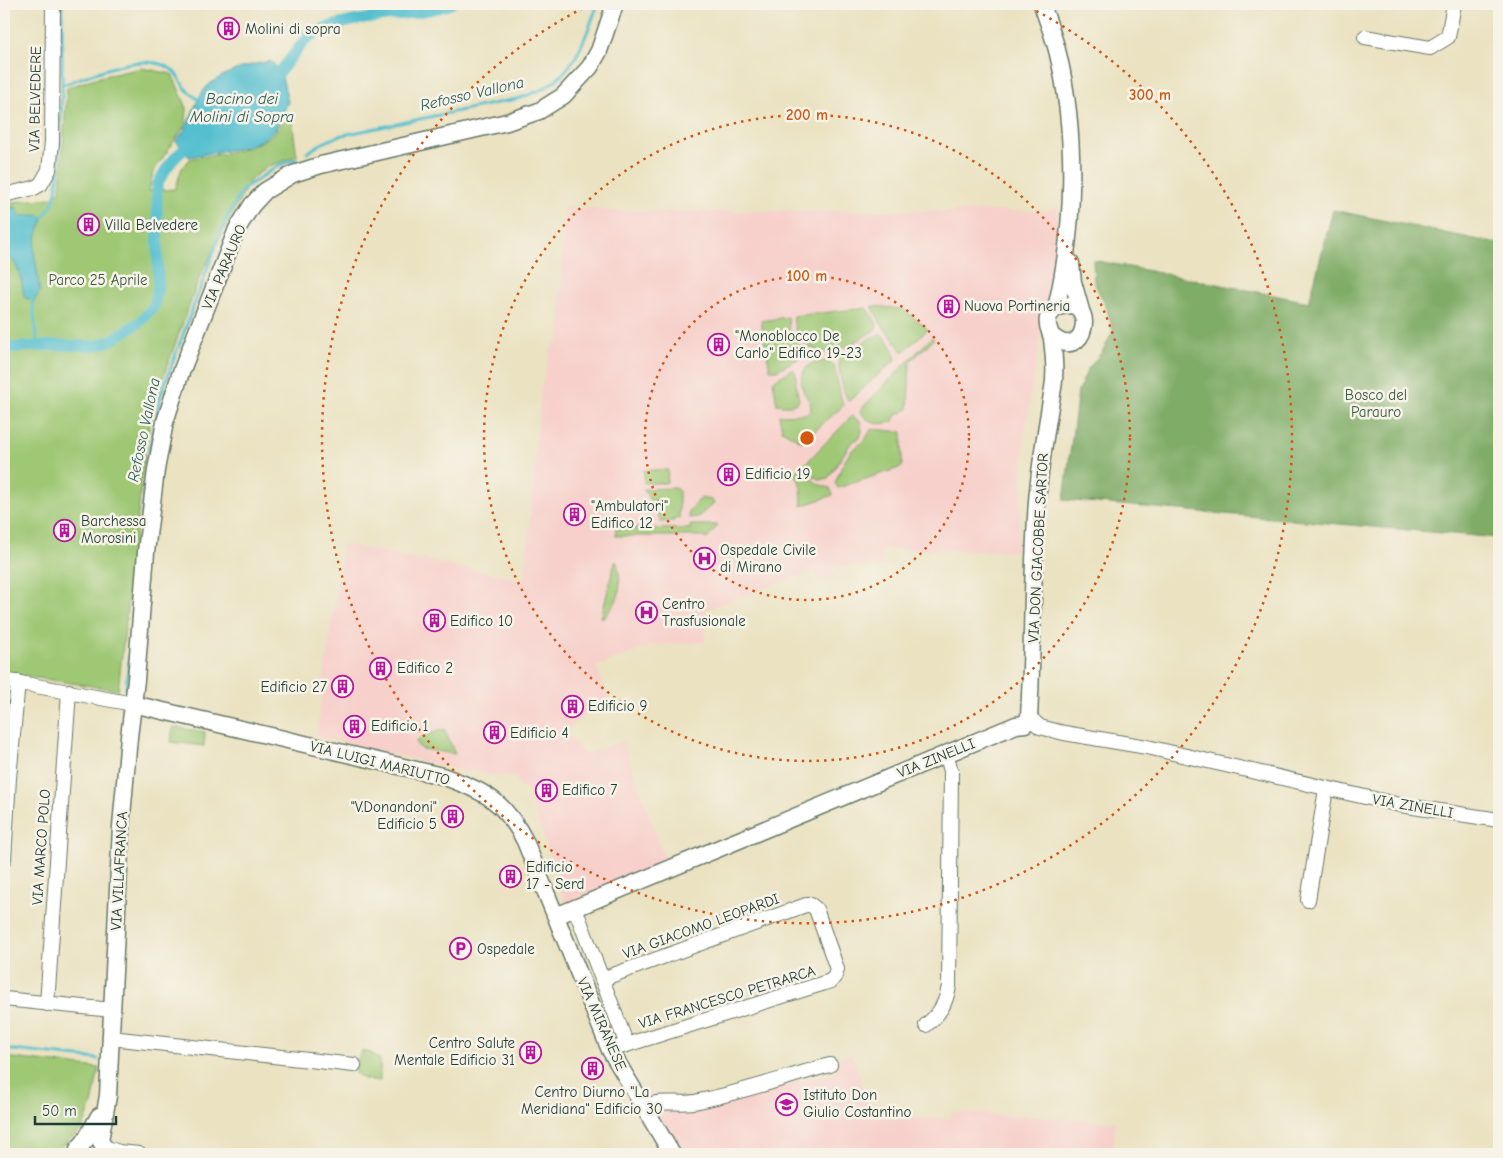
<svg xmlns="http://www.w3.org/2000/svg" width="1503" height="1158" font-family="'Comic Neue',sans-serif">
<rect width="100%" height="100%" fill="#f7f3e8"/>
<filter id="ink" filterUnits="userSpaceOnUse"><feTurbulence type="fractalNoise" baseFrequency=".02" numOctaves="2"/><feDisplacementMap in="SourceGraphic" scale="10" xChannelSelector="R" yChannelSelector="G"/><feConvolveMatrix kernelMatrix="1 2 1 2 8 2 1 2 1" color-interpolation-filters="sRGB"/></filter>
<filter id="wash" filterUnits="userSpaceOnUse"><feTurbulence type="fractalNoise" baseFrequency=".0096" numOctaves="4" result="noise"/><feDisplacementMap in="SourceGraphic" scale="20" xChannelSelector="R" yChannelSelector="G"/><feGaussianBlur stdDeviation="1.12" result="paint"/><feColorMatrix in="noise" values="0 0 0 0 0 0 0 0 0 0 0 0 0 0 0 0 0 1.4 0 .05"/><feComposite in="paint" operator="in"/></filter>
<g filter="url(#wash)">
<rect width="100%" height="100%" fill="#eae2c1"/>
<path fill="#f7d0cb" d="M1058,205L1057,232L1025,432L1017,551L882,549V566H831L834,576L820,581L815,571L706,609L705,642L652,645L596,667L609,699L565,730L583,754L623,742L666,862L566,903L526,786L521,788L516,778L486,775L478,770L467,772L316,736L343,544L525,580L541,390L552,346L560,338L564,207L618,211H1047Z
M851,1054L874,1116L949,1119L952,1112L1115,1122L1113,1154H682L656,1111V1109L700,1105L837,1073L834,1060Z"/>
<path fill="#9fc874" stroke="#5f8254" d="M142,68L172,74L187,108L186,124L153,172L149,191L175,189L182,168L190,159C218,154 254,152 276,131C281,126 284,119 287,114L292,122L297,156L269,166L251,179L200,276L154,402L146,443L118,690L4,673V203L51,198L60,191L67,88L95,78Z
M872,306L903,309L928,329L903,352L882,325Z
M866,308L875,320L877,326L874,331C852,343 828,363 805,344C796,336 794,328 793,316Z
M788,317L789,329L802,349L803,356L777,370H770L761,321Z
M881,334L891,345L896,359L849,401C843,396 837,364 839,358L872,337Z
M932,337L934,339L910,362L908,409L895,416L893,421C878,427 867,423 860,410Z
M818,361L830,362L834,366L843,406L802,442L782,430L779,415L806,414L811,411L810,401C797,388 798,367 818,361Z
M793,369L796,373V385L799,401C792,407 785,405 777,404L773,381Z
M852,416L861,422L862,432L859,438L851,443L828,478L821,480L815,477L803,466Z
M874,429L902,432V467L838,488L835,483L843,464L851,451L865,440L871,430Z
M799,469L818,484L830,488L833,495L802,506C801,495 803,482 794,474Z
M644,470H668L667,482L665,483H644Z
M675,488L679,491V518H674V521L661,522L655,508L643,489Z
M701,498L712,500L714,503L698,517L689,518V511Z
M690,525H718L707,539L700,536H616V528L690,529Z
M616,561C620,570 621,588 618,597C615,605 608,612 604,618H601L614,565Z
M173,727L205,732L204,746L171,742Z
M444,729L455,754L422,749L416,744L417,740L420,738Z
M362,1051L371,1053L380,1060V1081L364,1079L355,1073L357,1061Z
M4,1057L99,1068L92,1105L82,1129L52,1154H4Z"/>
<path fill="#7fac66" stroke="#4f744d" d="M1333,210L1499,244V538L1064,500L1078,391L1088,369L1102,352L1113,331L1107,309L1094,282L1093,260L1309,302Z"/>
<path fill="#54bfcf" stroke="#3a7e82" d="M271,61L281,72L288,102L276,129L261,141L242,148L189,157L176,141C180,136 184,131 187,125C193,113 196,101 204,90C218,73 250,64 271,61Z
M16,207L20,216L36,215L44,217L37,234L34,250L40,291L34,301L24,297C22,282 19,261 4,253V208Z"/>
<g fill="none" stroke-linecap="round" stroke-linejoin="round">
<path stroke="#54bfcf" stroke-width="3" d="M289,29L314,34
M62,85C91,75 143,50 171,69C177,73 181,82 185,88C190,93 195,97 200,101
M307,153L319,145L338,136L521,98C529,94 539,92 546,87C577,69 586,35 598,4
M42,219L52,205L56,192L58,176L62,93V4
M32,298L38,346
M142,521L147,461L161,394L225,221L242,190L279,165L297,159
M126,691L134,607
M4,1049L98,1059"/>
<path stroke="#54bfcf" stroke-width="11" d="M271,82C287,66 296,46 315,33C323,27 335,25 344,23C379,14 417,16 451,4
M4,348L56,345L94,346L110,341L140,322L154,306L158,286L157,185C167,165 177,153 196,141"/>
</g>
</g>
<g filter="url(#ink)">
<g fill="none" stroke-linecap="round" stroke-linejoin="round">
<defs>
<path id="minor" d="M1365,37L1430,48L1448,37L1454,4
M4,195L34,188L41,184L49,170L52,142L53,4
M4,680L133,704
M1029,717L1040,727L1064,733L1147,747L1400,805L1499,820
M4,859L9,778L18,682
M1308,900L1326,789
M575,908L627,1045
M602,979L806,905H811L816,909L837,969L835,976L831,981L610,1050
M4,999L112,1010
M47,1004L69,691
M926,1025C940,1014 946,1003 949,986L951,771L946,753
M111,1038L354,1065
M643,1107C662,1098 680,1106 699,1101C743,1092 786,1077 830,1065
M104,1147L119,1152L139,1154"/>
<path id="major" d="M1042,4C1047,20 1054,37 1058,54C1077,133 1075,229 1056,308
M1071,263L1073,282L1082,314
M133,704L442,776C484,791 504,800 525,841L610,1050L672,1154
M556,916L1016,725L1025,724L1029,717C1033,645 1032,573 1037,501C1040,463 1047,426 1053,388C1056,373 1054,355 1052,339C1051,332 1046,327 1048,318C1051,312 1056,307 1062,306C1098,296 1086,365 1052,336
M104,1147L100,1140L108,1096L121,827L129,737L136,680L146,552L156,470L165,422L180,375L237,229L252,205L265,191L293,174L321,165L507,122L539,111L563,96L590,67L599,51L615,4
M78,1149L85,1141L99,1116"/>
</defs>
<use href="#minor" stroke="#667765" stroke-width="16"/>
<use href="#major" stroke="#667765" stroke-width="19"/>
<use href="#minor" stroke="#fff" stroke-width="14"/>
<use href="#major" stroke="#fff" stroke-width="16"/>
</g>
</g>
<g fill="none" stroke="#d45610" stroke-width="2.5" stroke-dasharray="2.5 5">
<circle cx="807" cy="438" r="162"/>
<circle cx="807" cy="438" r="323"/>
<path d="M1023 4A485 485 0 1 1 591 4"/>
</g>
<defs>
<symbol id="building-ring" viewBox="-11 -11 22 22"><circle r="9.5" fill="#f7f3e8" stroke="#b5179e" stroke-width="1.5"/><path d="M-4-6H4V6H1V3H-1V6H-4ZM-2.5-4.3h1.7v1.8h-1.7ZM.8-4.3h1.7v1.8H.8ZM-2.5-1h1.7V.8h-1.7ZM.8-1h1.7V.8H.8Z" fill="#b5179e"/></symbol>
<symbol id="hospital-ring" viewBox="-11 -11 22 22"><circle r="9.5" fill="#f7f3e8" stroke="#b5179e" stroke-width="1.5"/><path d="M-5-5h3v3.5h4V-5h3V5h-3V1.5h-4V5h-3Z" fill="#b5179e"/></symbol>
<symbol id="parking-ring" viewBox="-11 -11 22 22"><circle r="9.5" fill="#f7f3e8" stroke="#b5179e" stroke-width="1.5"/><path d="M-3.5-5.5H1a3.5 3.5 0 0 1 0 7H-1V5.5H-3.5ZM-1-3.4V-.6H.8a1.4 1.4 0 0 0 0-2.8Z" fill="#b5179e"/></symbol>
<symbol id="school-ring" viewBox="-11 -11 22 22"><circle r="9.5" fill="#f7f3e8" stroke="#b5179e" stroke-width="1.5"/><path d="M0-5L7-2L0 1L-7-2ZM-4 1L0 2.5L4 1V4Q0 6-4 4Z" fill="#b5179e"/></symbol>
</defs>
<g fill-rule="evenodd">
<use href="#building-ring" x="216" y="16" width="25" height="25"/>
<use href="#building-ring" x="76" y="212" width="25" height="25"/>
<use href="#building-ring" x="936" y="294" width="25" height="25"/>
<use href="#building-ring" x="706" y="332" width="25" height="25"/>
<use href="#building-ring" x="716" y="462" width="25" height="25"/>
<use href="#building-ring" x="562" y="502" width="25" height="25"/>
<use href="#building-ring" x="52" y="518" width="25" height="25"/>
<use href="#hospital-ring" x="692" y="546" width="25" height="25"/>
<use href="#hospital-ring" x="634" y="600" width="25" height="25"/>
<use href="#building-ring" x="422" y="608" width="25" height="25"/>
<use href="#building-ring" x="368" y="656" width="25" height="25"/>
<use href="#building-ring" x="330" y="674" width="25" height="25"/>
<use href="#building-ring" x="560" y="694" width="25" height="25"/>
<use href="#building-ring" x="342" y="714" width="25" height="25"/>
<use href="#building-ring" x="482" y="720" width="25" height="25"/>
<use href="#building-ring" x="534" y="778" width="25" height="25"/>
<use href="#building-ring" x="440" y="804" width="25" height="25"/>
<use href="#building-ring" x="498" y="864" width="25" height="25"/>
<use href="#parking-ring" x="448" y="936" width="25" height="25"/>
<use href="#building-ring" x="518" y="1040" width="25" height="25"/>
<use href="#building-ring" x="580" y="1056" width="25" height="25"/>
<use href="#school-ring" x="774" y="1092" width="25" height="25"/>
</g>
<g text-anchor="middle" dominant-baseline="central" stroke-width="5" stroke-linejoin="round" paint-order="stroke">
<g font-size="15" fill="#1f3d34" stroke="#f7f3e8" text-anchor="start">
<text x="245" y="29">Molini di sopra</text>
<text x="105" y="225">Villa Belvedere</text>
<text x="964" y="306">Nuova Portineria</text>
<text x="735" y="336">"Monoblocco De<tspan x="735" dy="17">Carlo" Edifico 19-23</tspan></text>
<text x="745" y="474">Edificio 19</text>
<text x="591" y="506">"Ambulatori"<tspan x="591" dy="17">Edifico 12</tspan></text>
<text x="81" y="521">Barchessa<tspan x="81" dy="17">Morosini</tspan></text>
<text x="720" y="550">Ospedale Civile<tspan x="720" dy="17">di Mirano</tspan></text>
<text x="662" y="604">Centro<tspan x="662" dy="17">Trasfusionale</tspan></text>
<text x="450" y="621">Edifico 10</text>
<text x="397" y="668">Edifico 2</text>
<text x="327" y="687" text-anchor="end">Edificio 27</text>
<text x="588" y="706">Edificio 9</text>
<text x="371" y="726">Edificio 1</text>
<text x="510" y="733">Edificio 4</text>
<text x="562" y="790">Edifico 7</text>
<text x="437" y="807" text-anchor="end">"V.Donandoni"<tspan x="437" dy="17">Edificio 5</tspan></text>
<text x="526" y="867">Edificio<tspan x="526" dy="17">17 - Serd</tspan></text>
<text x="477" y="949">Ospedale</text>
<text x="515" y="1043" text-anchor="end">Centro Salute<tspan x="515" dy="17">Mentale Edificio 31</tspan></text>
<text x="592" y="1092" text-anchor="middle">Centro Diurno "La<tspan x="592" dy="17">Meridiana" Edificio 30</tspan></text>
<text x="803" y="1095">Istituto Don<tspan x="803" dy="17">Giulio Costantino</tspan></text>
</g>
<g font-size="15" fill="#1f3d34" stroke="#f7f3e8">
<text transform="translate(35 99) rotate(-89)">VIA BELVEDERE</text>
<text transform="translate(224 267) rotate(-67)">VIA PARAURO</text>
<text transform="translate(1038 548) rotate(-87)">VIA DON GIACOBBE SARTOR</text>
<text transform="translate(936 758) rotate(-22)">VIA ZINELLI</text>
<text transform="translate(380 763) rotate(14)">VIA LUIGI MARIUTTO</text>
<text transform="translate(1413 806) rotate(10)">VIA ZINELLI</text>
<text transform="translate(41 847) rotate(-86)">VIA MARCO POLO</text>
<text transform="translate(119 871) rotate(-87)">VIA VILLAFRANCA</text>
<text transform="translate(701 926) rotate(-20)">VIA GIACOMO LEOPARDI</text>
<text transform="translate(727 997) rotate(-17)">VIA FRANCESCO PETRARCA</text>
<text transform="translate(602 1024) rotate(66)">VIA MIRANESE</text>
</g>
<g font-size="15" fill="#395941" stroke="#f7f3e8">
<text x="98" y="280">Parco 25 Aprile</text>
<text x="1376" y="395">Bosco del<tspan x="1376" dy="17">Parauro</tspan></text>
</g>
<g font-size="16" font-style="italic" fill="#2c5e5b" stroke="#f7f3e8">
<text transform="translate(472 94) rotate(-13)">Refosso Vallona</text>
<text x="242" y="99">Bacino dei<tspan x="242" dy="18">Molini di Sopra</tspan></text>
<text transform="translate(144 430) rotate(-78)">Refosso Vallona</text>
</g>
</g>
<circle cx="807" cy="438" r="8" fill="#d45610" stroke="#f7f3e8" stroke-width="2.5"/>
<g font-size="15" text-anchor="middle" font-weight="bold" fill="#d45610" stroke="#f7f3e8" stroke-width="5" stroke-linejoin="round" paint-order="stroke">
<text x="1150" y="100">300 m</text>
<text x="807" y="120">200 m</text>
<text x="807" y="281">100 m</text>
</g>
<rect width="1503" height="1158" fill="none" stroke="#f7f3e8" stroke-width="20"/>
<path d="M35 1116v8h81v-8" fill="none" stroke="#1f3d34" stroke-width="2.5"/>
<text x="42" y="1116" font-size="15" fill="#1f3d34" stroke="#f7f3e8" stroke-width="4" paint-order="stroke">50 m</text>
</svg>
